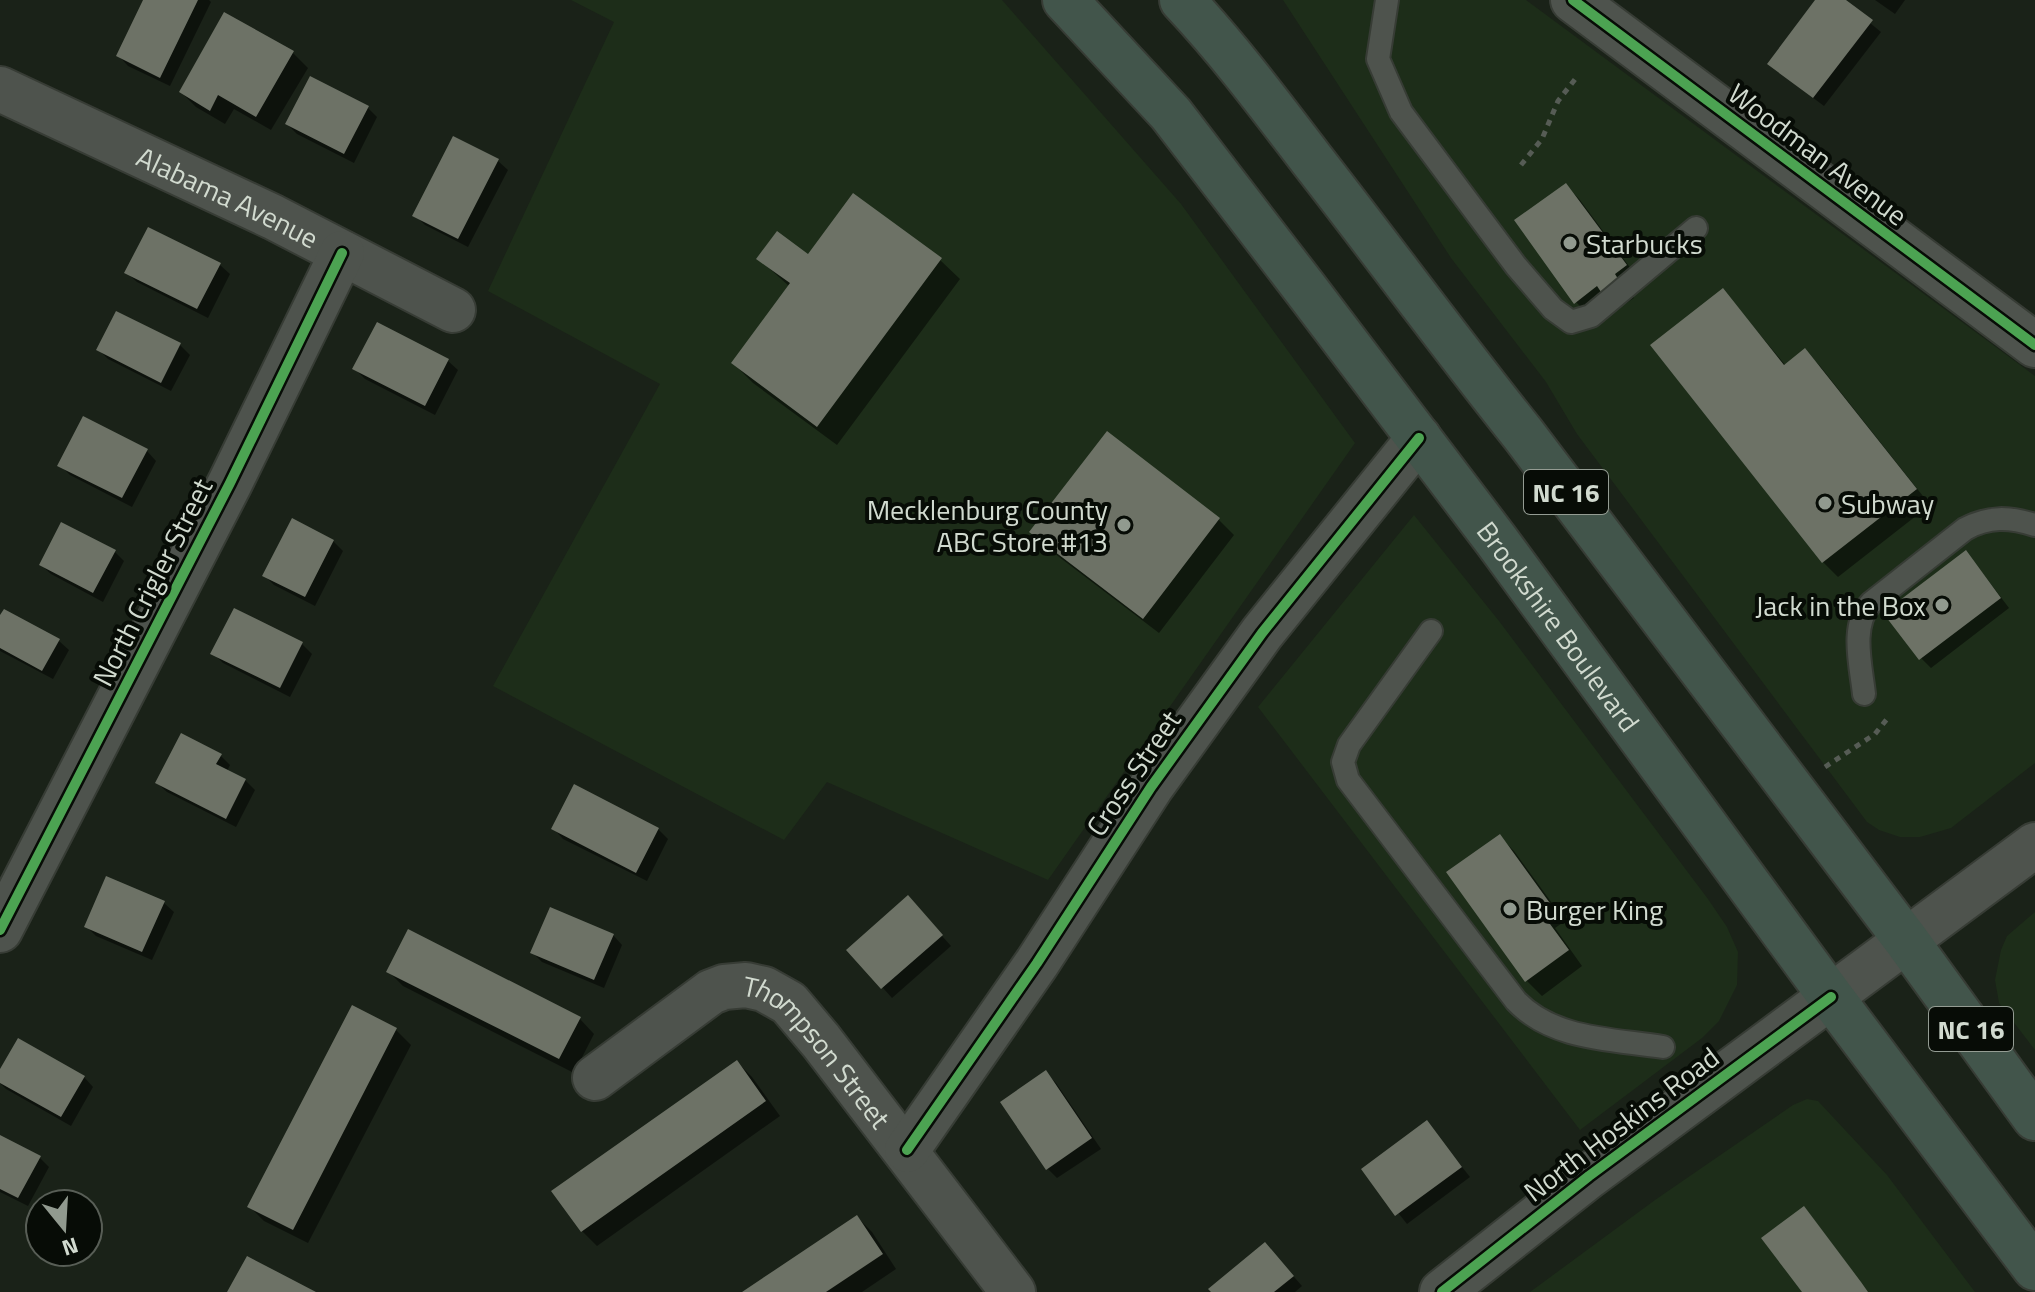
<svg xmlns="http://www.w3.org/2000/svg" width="2035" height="1292" font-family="'Titillium Web',sans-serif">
<rect width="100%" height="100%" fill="#1a2218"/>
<path fill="#1d2d19" d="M571,0H1002L1181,204L1355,443L1048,880L827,782L784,840L493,686L660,384L488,291L614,22Z
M1283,0H1526L2035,376V763L1951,828L1920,837H1900L1879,830L1867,822L1577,434L1546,382L1451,258Z
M1414,515L1499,621L1708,899L1727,927L1738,952L1737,985L1719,1021L1702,1038L1580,1130L1258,707Z
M2035,912V1050L1999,1003L1995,980L2001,950L2007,936Z
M1807,1099L1818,1101L1887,1175L1975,1292H1530L1655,1200L1793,1105Z"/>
<path fill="#0007" d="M146,0H209L211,2L170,86L128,66L119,56Z
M1818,0H1842L1881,32L1824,106L1780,73Z
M1875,0H1905L1895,14Z
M225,15L293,53L308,68L271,130L234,109L225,124L196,107L181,92Z
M367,107L377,117L354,163L297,134L287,124Z
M498,161L508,170L468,247L425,225L415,215Z
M1566,185L1580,200L1640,281L1629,290L1634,298L1619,308L1612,301L1591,317L1576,302Z
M808,256L940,260L960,279L837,445L753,383L733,363L790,287L759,259Z
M220,265L230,274L208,318L137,282L127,273Z
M1723,290L1786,366L1805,351L1820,366L1930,505L1838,577L1823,562Z
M180,345L190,355L171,391L108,359L98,349Z
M448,361L458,370L435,415L365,379L355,369Z
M1107,434L1219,520L1234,535L1159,633L1046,547L1031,532Z
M147,451L156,461L132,507L70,475L60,465Z
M333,541L343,551L315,606L274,585L265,576Z
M114,551L124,561L103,602L51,574L41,565Z
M1975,563L2009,608L1931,668L1921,658Z
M0,619L59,641L69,650L53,679L0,651Z
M302,644L312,654L290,697L223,663L213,653Z
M220,755L230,765L227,771L245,780L255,790L236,827L167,792L157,783Z
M554,829H658L668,839L647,881L563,839Z
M1499,836L1514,851L1565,921L1555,928L1582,966L1542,996L1527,981L1448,872Z
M164,903L174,912L152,960L96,936L86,926Z
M917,908L951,946L892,998L849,950Z
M613,935L622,945L604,988L542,962L532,952Z
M388,971L580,1019L594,1034L574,1073L403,986Z
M396,1030L411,1045L308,1243L264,1221L249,1206Z
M737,1062L752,1077L780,1116L597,1246L582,1231Z
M0,1073L84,1077L93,1087L71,1126L6,1089L0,1083Z
M1046,1073L1056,1083L1101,1149L1057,1178L1047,1168Z
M1427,1123L1470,1177L1407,1224L1364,1170Z
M0,1137L39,1157L49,1167L28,1206L0,1192Z
M857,1217L872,1232L896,1269L862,1292H745Z
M1274,1254L1302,1286L1295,1292H1213Z"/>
<path fill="#6d7266" d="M143,0H198L160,78L116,56Z
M1815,0H1846L1873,20L1813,98L1767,64Z
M224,12L294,51L256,117L218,95L210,111L179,92Z
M310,76L369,106L344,154L285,124Z
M453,136L499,159L458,239L412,216Z
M1566,183L1627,265L1615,274L1620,282L1603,295L1597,286L1574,304L1514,220Z
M853,193L942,258L817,427L731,363L790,283L756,259L777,231L808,254Z
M148,227L221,263L197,309L124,273Z
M1723,288L1784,365L1805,348L1917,489L1822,563L1650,345Z
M116,311L181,343L161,383L96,350Z
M377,322L449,359L425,406L352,369Z
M83,416L148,449L122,498L57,466Z
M1107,431L1220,518L1143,619L1029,532Z
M292,518L334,540L305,597L262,576Z
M61,522L116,550L93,593L39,565Z
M1966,550L2001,598L1919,660L1883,613Z
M234,608L303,642L280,688L210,654Z
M4,609L60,639L42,671L0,648V615Z
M181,733L222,754L216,764L246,779L226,819L155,783Z
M574,784L659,828L636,873L551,829Z
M1500,834L1552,906L1542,913L1569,950L1525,982L1446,872Z
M106,876L165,901L142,952L84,927Z
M908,895L943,935L881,989L846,950Z
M550,907L614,934L594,980L530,953Z
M408,929L581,1017L559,1059L386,972Z
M352,1005L397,1028L293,1230L247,1207Z
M18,1038L85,1076L61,1117L0,1083V1069Z
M737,1060L766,1101L581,1232L551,1191Z
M1046,1070L1092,1138L1046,1170L1000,1102Z
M1427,1120L1462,1167L1395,1216L1361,1169Z
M0,1135L41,1156L18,1198L0,1189Z
M1804,1206L1861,1282L1868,1292H1802L1761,1238Z
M857,1215L883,1254L826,1292H742Z
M1265,1242L1294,1276L1274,1292H1211L1208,1289Z
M247,1256L316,1292H227Z"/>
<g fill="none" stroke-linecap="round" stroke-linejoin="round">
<defs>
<path id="service" d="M1387,0L1378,59L1401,112L1516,266L1553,309L1571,322L1591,316L1696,228
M1431,631L1349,745L1343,762L1348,780L1516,1001C1553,1040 1613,1039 1663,1047
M1864,694C1861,666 1850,625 1871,603L1965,529C1989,516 2009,517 2035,525"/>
<g id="minor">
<path d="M1573,0L2035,345"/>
<path id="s1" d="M0,89L273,217L453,310"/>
<path d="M0,930L230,483L342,253"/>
<path id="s2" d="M595,1078L711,992L724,987L746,985L764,989L789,1003L821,1041L1013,1292"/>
<path d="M907,1150L1037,963L1151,787L1262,633L1419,438"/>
</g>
<path id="tertiary" d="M1442,1292L1589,1176L2035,845"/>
<g id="trunk">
<path id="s3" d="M1065,0L1171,114L1304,287L1496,540L1831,997L2035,1268"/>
<path d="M1182,0C1229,50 1270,105 1312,160C1383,251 1451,344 1523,434L1906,940L2035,1118"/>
</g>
</defs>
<use href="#service" stroke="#373c35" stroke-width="26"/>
<use href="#minor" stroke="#373c35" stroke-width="48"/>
<use href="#tertiary" stroke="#373c35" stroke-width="48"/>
<use href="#trunk" stroke="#373c35" stroke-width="48"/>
<path stroke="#565c55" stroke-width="5" stroke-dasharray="6 6" stroke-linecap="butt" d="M1521,165L1542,139L1558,101L1576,78
M1825,767L1875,734L1887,719"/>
<use href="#service" stroke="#4e534d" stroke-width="22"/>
<use href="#minor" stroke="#4e534d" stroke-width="44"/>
<use href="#tertiary" stroke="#4e534d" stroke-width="44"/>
<use href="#trunk" stroke="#42554b" stroke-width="44"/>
<defs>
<path id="cycleway" d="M1573,0L2035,345
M0,930L230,483L342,253
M907,1150L1037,963L1151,787L1262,633L1419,438
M1442,1292L1589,1176L1831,997"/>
</defs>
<use href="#cycleway" stroke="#070c06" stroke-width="15"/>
<use href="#cycleway" stroke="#4ca352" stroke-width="10"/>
</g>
<g fill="#919a8f" stroke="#070c06" stroke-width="3">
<circle cx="1570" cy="243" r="8"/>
<circle cx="1825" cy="503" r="8"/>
<circle cx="1124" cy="525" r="8"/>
<circle cx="1942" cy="605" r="8"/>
<circle cx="1510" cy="909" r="8"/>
</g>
<g text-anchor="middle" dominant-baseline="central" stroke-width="8" stroke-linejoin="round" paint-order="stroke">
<g fill="#070c06" stroke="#949c93" stroke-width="2">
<rect x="1524" y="470" width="84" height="44" rx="6"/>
<rect x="1929" y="1007" width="84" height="44" rx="6"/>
</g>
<g font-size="26" font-weight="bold" fill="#d1dacf">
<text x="1566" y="492">NC 16</text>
<text x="1971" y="1029">NC 16</text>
</g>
<g font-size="28" fill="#d1dacf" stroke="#070c06">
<text transform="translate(1818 154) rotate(37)">Woodman Avenue</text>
<text stroke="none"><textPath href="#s1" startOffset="252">Alabama Avenue</textPath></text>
<text transform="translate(152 582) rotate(-63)">North Crigler Street</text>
<text stroke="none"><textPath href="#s3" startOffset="798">Brookshire Boulevard</textPath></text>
<text transform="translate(1133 773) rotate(-56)">Cross Street</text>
<text stroke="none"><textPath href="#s2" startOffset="280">Thompson Street</textPath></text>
<text transform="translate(1621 1124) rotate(-37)">North Hoskins Road</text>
</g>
<g font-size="28" fill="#d1dacf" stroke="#070c06" text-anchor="start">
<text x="1586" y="243">Starbucks</text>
<text x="1841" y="503">Subway</text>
<text x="1108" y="509" text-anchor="end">Mecklenburg County<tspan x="1108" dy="32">ABC Store #13</tspan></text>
<text x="1926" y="605" text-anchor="end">Jack in the Box</text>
<text x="1526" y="909">Burger King</text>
</g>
</g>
<g transform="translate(64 1228) rotate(162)"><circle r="38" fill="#070c06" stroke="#585e56" stroke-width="2"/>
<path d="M0-6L14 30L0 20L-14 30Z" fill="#919a8f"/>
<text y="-12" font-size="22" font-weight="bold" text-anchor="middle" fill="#d1dacf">N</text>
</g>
</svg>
